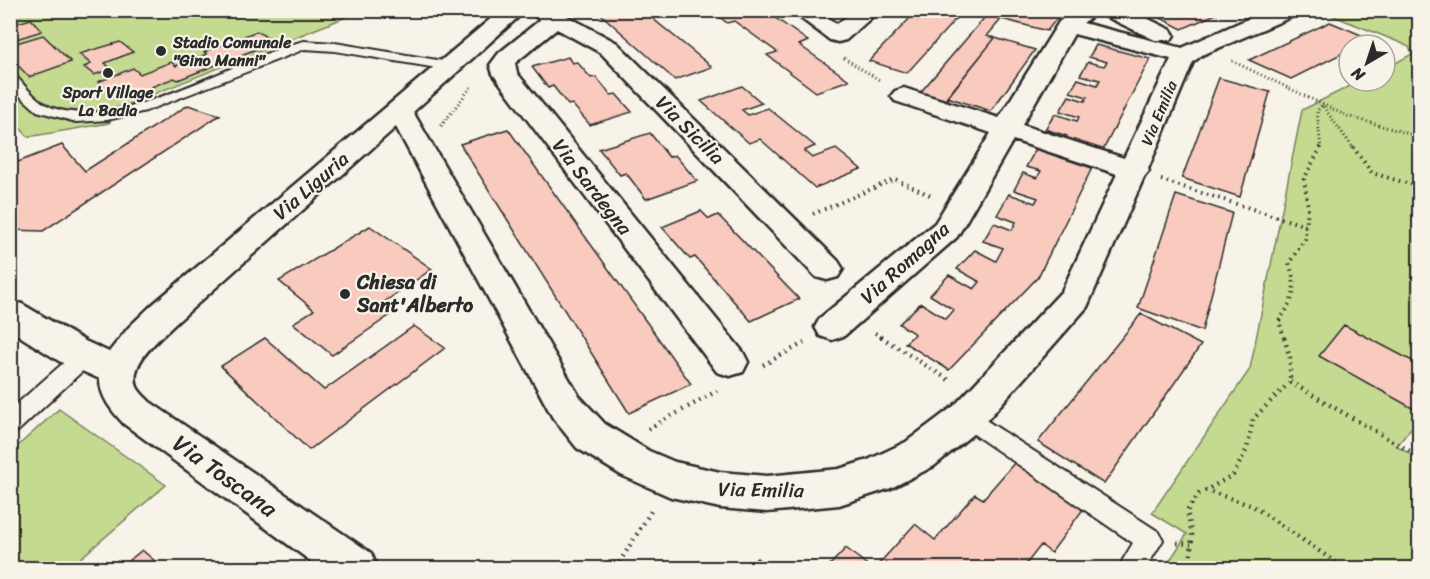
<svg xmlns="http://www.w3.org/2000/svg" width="1430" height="579" font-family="Sriracha,sans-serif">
<rect width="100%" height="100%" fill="#f7f3e8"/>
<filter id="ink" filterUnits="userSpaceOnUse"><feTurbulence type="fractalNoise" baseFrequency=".0167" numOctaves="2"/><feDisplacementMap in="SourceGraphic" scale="12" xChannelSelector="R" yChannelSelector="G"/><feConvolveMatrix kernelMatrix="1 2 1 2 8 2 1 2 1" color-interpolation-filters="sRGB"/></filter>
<g filter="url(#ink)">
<path fill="#c3da90" stroke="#77825e" stroke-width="1.5" d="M11,11H361L121,107L109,123L28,137L15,122L11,123Z
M1321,11H1419V418L1397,446L1419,459V568H1165L1187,534L1152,513L1250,369L1302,110L1360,81H1385V69L1412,54L1409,47L1401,43Z
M59,409L166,485L69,568H11V452Z"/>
<path fill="#f9cabe" stroke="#2b2b2b" stroke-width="1.5" d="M596,10H642L712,67L675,80Z
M711,10H764L808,41L799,45L849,80L816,92L767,55L777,52L734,21L727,23Z
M918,10L962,12L907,73L869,61L911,17L918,19L922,15L916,13Z
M991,10H1009L987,36L995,38L944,102L919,94Z
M1009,10H1046L1060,14L1047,31L1002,19Z
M1225,10L1182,29L1147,11V10Z
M31,19L42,31L10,41V25Z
M1330,22L1371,39L1359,45H1349V50L1291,79L1249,60Z
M257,31L274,42L178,80L174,78L126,97L115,89L108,92L98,82L133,68L140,74L171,62L176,66L207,54L204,52Z
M43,35L71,62L29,77L10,57V45Z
M995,38L1035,50L991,111L947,97Z
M120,42L133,52L105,63L111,69L94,75L84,67L91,64L79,54Z
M1096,45L1150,59L1101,154L1064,142L1067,136L1045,129L1055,114L1077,121L1079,117L1060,111L1069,96L1085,101L1087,97L1070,92L1078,79L1097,85L1100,80L1080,75L1088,62L1104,66L1107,62L1089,57Z
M568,57L572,63L577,62L591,78L596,77L611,95L616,94L632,112L590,125L572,104L568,105L553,86L548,88L532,67Z
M1219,78L1270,92L1240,197L1182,178Z
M742,86L762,103L742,110L748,115L768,108L815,146L804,151L812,158L836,149L861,169L815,188L760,139L749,143L701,101Z
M188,105L220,115L43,231L10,230V165L62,145L85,171Z
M508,129L691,384L629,413L460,144Z
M650,133L669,157L675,155L697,181L646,199L626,173L620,175L599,149Z
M1036,149L1092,168L1038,277L949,370L905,343L915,334L899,324L921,303L946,319L954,310L930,295L949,275L974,289L980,282L957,269L975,250L996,261L1003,248L983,241L994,223L1012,230L1016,222L997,215L1009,194L1035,203L1038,198L1014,190L1023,173L1037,178L1041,171L1026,167Z
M1176,195L1232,213L1202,331L1138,308Z
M701,211L709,219L718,215L799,299L751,321L695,257L690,259L662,227Z
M370,226L432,269L377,307L389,316L332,355L293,323L314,310L279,281Z
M1141,314L1201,345L1104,484L1038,442Z
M1344,325L1420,365V401L1414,409L1319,356Z
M414,326L445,348L309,450L221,366L265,338L324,390Z
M1016,461L1084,508L1051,553L1041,545L1023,568H875L915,524L935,540L975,494L983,499Z
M846,548L871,568H827Z
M142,550L163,568H120Z
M757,558L768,568H746Z"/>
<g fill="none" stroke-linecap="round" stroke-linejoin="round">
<defs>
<path id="service" d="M304,41L335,43L449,62L456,66L449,70L335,51L305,49L146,111L107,120L76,122L37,111L10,87V74L15,75C26,87 37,102 53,108C125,132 233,59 304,41Z
M84,349L91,351L95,357L91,363L18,431L10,433V410L77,351Z
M967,408L1159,532L1163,540L1146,568H1118L1133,543L959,424L956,417L959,410Z"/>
<path id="minor" d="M501,10H526L413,112L579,396L605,424L649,451L675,462L720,472L767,476L839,469L868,460L906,442L954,406L1062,291L1117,174L1013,140L957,237L844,336L832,340L820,336L815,327L820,318L935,223L991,133L895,101L891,96L895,91L904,88L913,91L999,118L1059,22L1073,10H1100L1083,23L1182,48L1268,10H1299L1296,15L1202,55L1193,62L1148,169L1149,171L1144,177L1087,307L980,428L934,466L891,488L839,505L767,512L720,508L671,497L621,475L577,448L553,418L396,127L176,323C161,338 128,362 137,387C140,393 146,398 150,402L371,553L377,568H320L124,424C112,411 100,397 100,379L59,361L10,330V301L22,304L85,341L109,352L129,327L152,305ZM1074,34L1171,59L1124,158L1022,125Z
M528,10H556L617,43L838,261L843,269L838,277L827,280L816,277L601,53L557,29L515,63L517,73L743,352L748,362L743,372L730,376L717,372L493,74L490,65L499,53L540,20Z
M790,10H816L837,24L855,10H880L846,40L838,42L830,40Z
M1100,10H1130L1171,30L1174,35L1171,40H1155L1103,15Z"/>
</defs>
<use href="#service" stroke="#2b2b2b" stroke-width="4"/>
<use href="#minor" stroke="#2b2b2b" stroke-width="5"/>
<path stroke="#2b2b2b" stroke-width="3" stroke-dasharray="1 3" stroke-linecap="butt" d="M844,58L881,81
M1232,61L1347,116L1420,137
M441,126L471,87
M1321,149L1317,111L1322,105L1354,149"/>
<path stroke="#2b2b2b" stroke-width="4" stroke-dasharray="1.5 4.5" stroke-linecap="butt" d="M1353,147L1372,173L1420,187
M1161,180L1306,226
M813,214L895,179L932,196
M875,333L883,338
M1284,338L1279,321C1294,300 1298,288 1289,263L1305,239L1308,208L1304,179L1321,147"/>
<path stroke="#2b2b2b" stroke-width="4.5" stroke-dasharray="1.5 5" stroke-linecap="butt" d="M881,337L952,382
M763,365L804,343
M1290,382L1420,457
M648,429L717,391
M1205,490L1253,506L1344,568
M1177,543L1191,544
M616,568L653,508
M1190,568L1192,535L1187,511L1199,494L1233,475L1247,449L1253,419L1290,382V358L1284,337"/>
<use href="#service" fill="#f7f3e8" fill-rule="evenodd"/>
<use href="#minor" fill="#f7f3e8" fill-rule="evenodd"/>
</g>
</g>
<g fill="#2b2b2b" stroke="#f7f3e8" stroke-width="2">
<circle cx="161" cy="51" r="6"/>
<circle cx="108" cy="73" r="6"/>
<circle cx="345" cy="294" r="6"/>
</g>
<g text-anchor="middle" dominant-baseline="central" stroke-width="4.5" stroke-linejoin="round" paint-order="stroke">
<g font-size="16" font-weight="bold" fill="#2b2b2b" stroke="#f7f3e8" text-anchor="start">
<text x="173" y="42">Stadio Comunale<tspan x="173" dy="18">"Gino Manni"</tspan></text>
<text x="108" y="92" text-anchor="middle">Sport Village<tspan x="108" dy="18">La Badia</tspan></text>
</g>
<g font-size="16" fill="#2b2b2b" stroke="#f7f3e8">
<text transform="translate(1159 113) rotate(-67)">Via Emilia</text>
</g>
<g font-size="20" fill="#2b2b2b" stroke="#f7f3e8">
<text transform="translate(690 130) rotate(45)">Via Sicilia</text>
<text transform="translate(311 186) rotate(-41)">Via Liguria</text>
<text transform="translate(592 187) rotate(52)">Via Sardegna</text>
<text transform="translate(905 263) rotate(-42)">Via Romagna</text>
<text transform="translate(761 490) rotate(1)">Via Emilia</text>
</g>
<g font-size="20" font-weight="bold" fill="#2b2b2b" stroke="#f7f3e8" text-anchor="start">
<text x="357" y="282">Chiesa di<tspan x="357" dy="23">Sant'Alberto</tspan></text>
</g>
<g font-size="24" fill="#2b2b2b" stroke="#f7f3e8">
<text transform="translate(225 476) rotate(36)">Via Toscana</text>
</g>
</g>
<rect width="1430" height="579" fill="none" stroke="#f7f3e8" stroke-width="36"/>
<rect x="18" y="18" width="1394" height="543" fill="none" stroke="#2b2b2b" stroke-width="2" filter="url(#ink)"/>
<g transform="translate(1367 63) rotate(219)"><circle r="28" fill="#f7f3e8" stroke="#a5a39c" stroke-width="1.5"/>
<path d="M0-4.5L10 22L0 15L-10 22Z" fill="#2b2b2b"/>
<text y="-9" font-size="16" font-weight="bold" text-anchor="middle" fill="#2b2b2b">N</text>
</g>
</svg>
